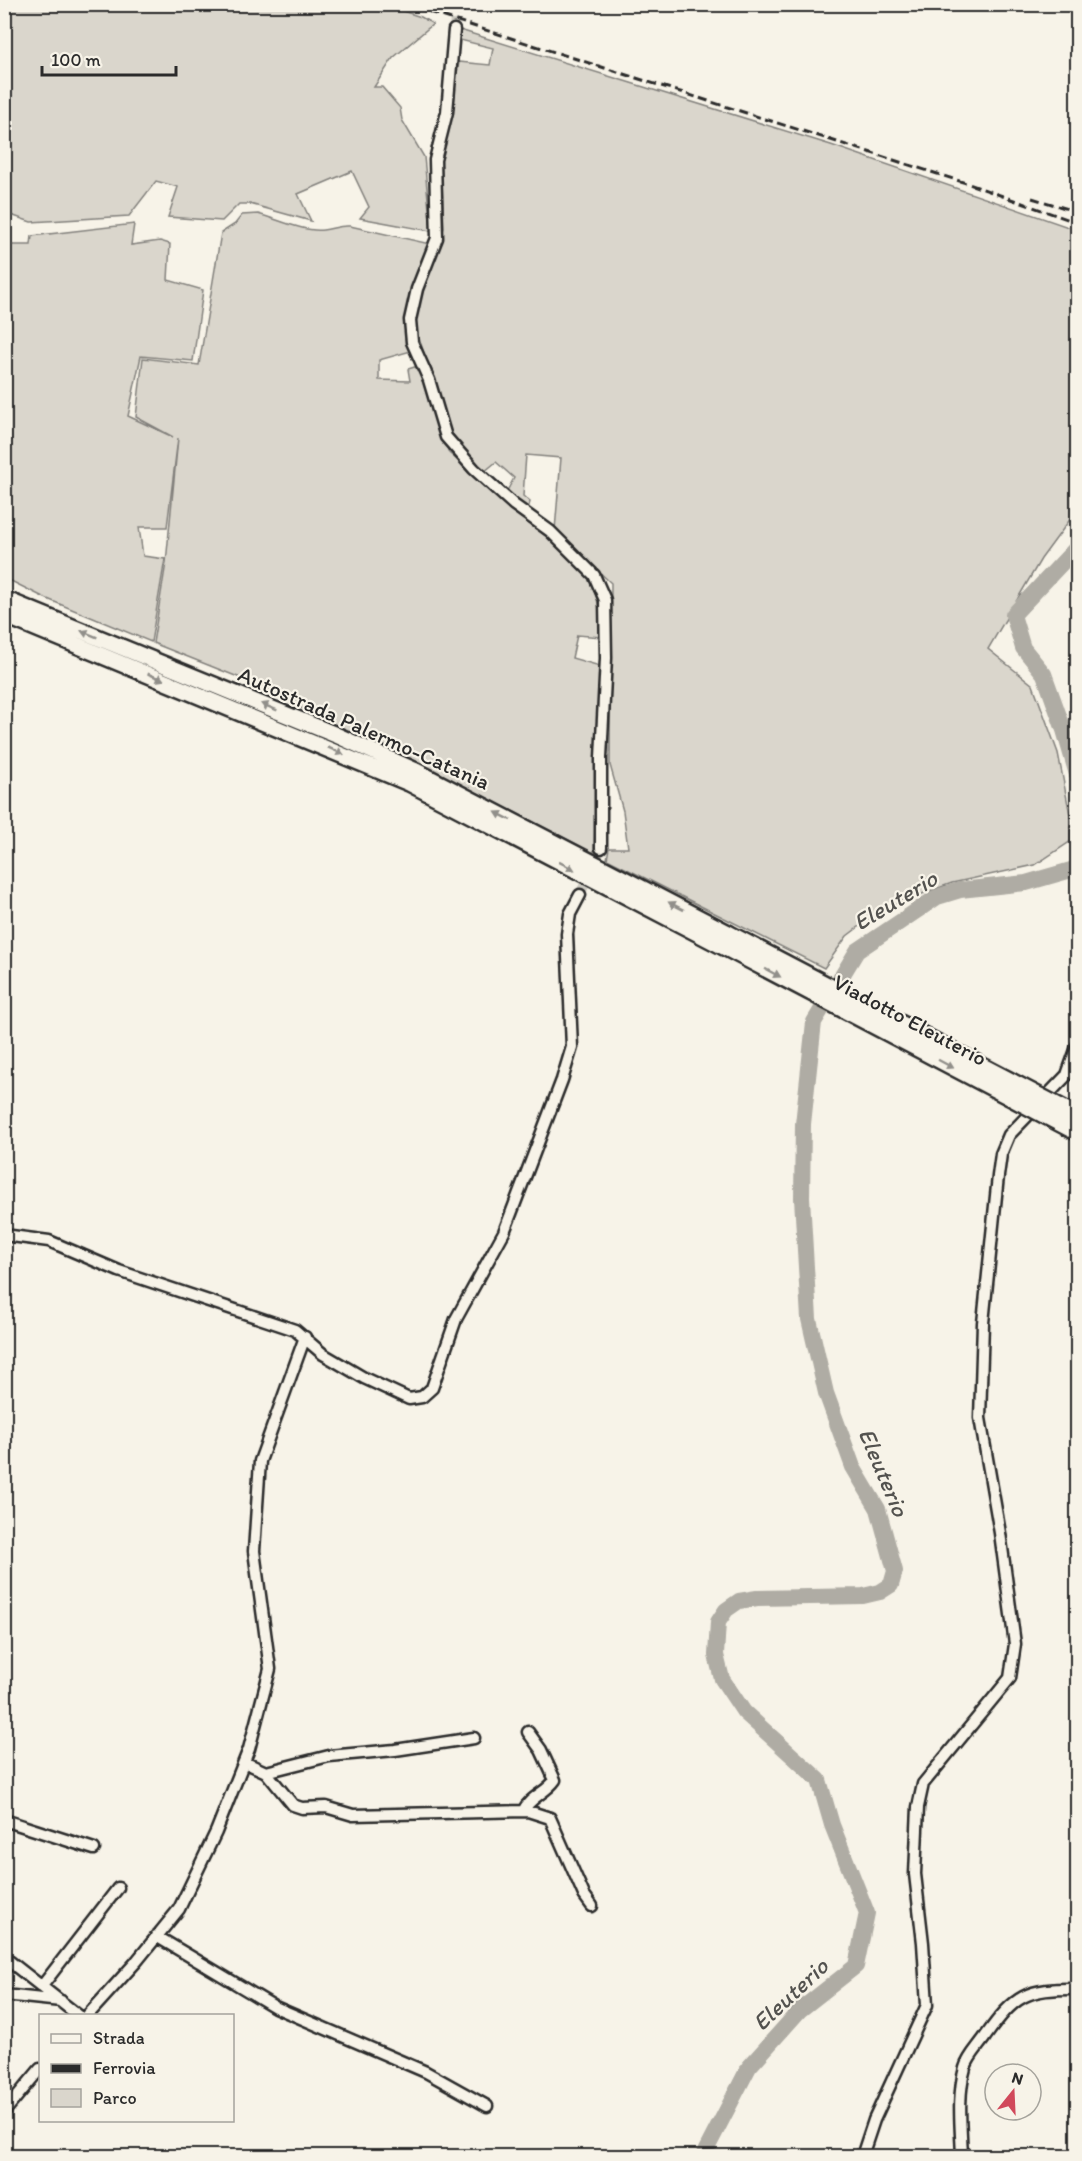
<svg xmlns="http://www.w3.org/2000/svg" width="1082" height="2161" font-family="Itim,sans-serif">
<rect width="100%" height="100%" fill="#f7f3e8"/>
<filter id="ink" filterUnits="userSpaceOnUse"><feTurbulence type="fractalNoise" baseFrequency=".0167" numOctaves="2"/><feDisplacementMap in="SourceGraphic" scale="12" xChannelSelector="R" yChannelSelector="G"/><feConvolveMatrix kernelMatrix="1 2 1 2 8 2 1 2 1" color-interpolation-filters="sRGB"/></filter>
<g filter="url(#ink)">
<path fill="#dad6cc" stroke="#82807c" stroke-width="1.5" d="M381,4L421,17L433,24L393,58L374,87H382L400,108L402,120L424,157L431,231L360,218L369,207L352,171L298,194L311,221L250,204H239L222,221L168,217L178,187L156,181L129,216L31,222L5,213V5Z
M460,30L831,145L1077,230V510L1041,559L988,649L1033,685L1058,753L1071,820V841L1035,865L952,883L884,908L847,936L824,968L607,859L609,848H628L623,811L610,765L611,583L555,530L561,458L526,455L523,496L530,502L528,509L507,491L514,478L496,462L484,472L466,454L449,429L415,326L419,300L444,228L441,158L459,62L490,65L493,48L460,40Z
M258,214C277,219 303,232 323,230C333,229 339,225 350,226L430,244C419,289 396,298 411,351L379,360V380L410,381L408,369L418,366L449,453L583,568C598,590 600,610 602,637L577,635L572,658L600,666L594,853L396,751L322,719L258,685L153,643L166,563L178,438L167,527H139L143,556L165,559L151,642L45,598L5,578L4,245H31L32,236L134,224L131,245L160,241L170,244L168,280L203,290L193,361L141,356L128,416L173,437L136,417L143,358L199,365L221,233L235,224L242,215Z"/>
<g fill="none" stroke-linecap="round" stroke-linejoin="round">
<path stroke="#afaca4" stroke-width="16" d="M1078,546L1013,615L1023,648L1044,674L1064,730L1078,778
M703,2156L749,2067L800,2010L856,1966L867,1913L832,1825L819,1780L744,1712L722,1679L716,1655L718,1622L726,1610L739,1601L757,1598L863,1596L880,1592L891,1585L895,1571L878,1509L853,1467L826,1393L809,1319L802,1198L803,1124L814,1022L857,951L937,897L960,890L1026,883L1078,868"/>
<path stroke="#cecbc2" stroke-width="10" stroke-dasharray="10 5" stroke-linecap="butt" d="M454,30L456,6
M580,895L601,848"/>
<defs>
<path id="minor" d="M456,6L457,4
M454,30L447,112L435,160L437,238L417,289L410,320L412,342L429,380L446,437L474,469L514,505L550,531L594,575L605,600L606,658L601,758V848
M4,1235L49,1241L119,1271L295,1330L323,1354L364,1378L409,1399L422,1397L432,1388L456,1319L504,1232L562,1080L572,1047L567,934L570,914L580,895
M244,1762L266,1772L293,1805L302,1808L326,1807L353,1815L528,1811L550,1818L584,1895L592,1906
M266,1772L329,1756L395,1750L474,1738
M523,1811C531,1796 546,1793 555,1780L541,1750L528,1732
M4,1820L94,1849
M156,1936L275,2007L426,2072L487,2106
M4,1957L79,2016
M42,1986L118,1888
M4,1995L61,2001
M87,2016L136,1962L179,1909L216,1832L249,1749L270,1669L254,1551L260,1461L305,1337
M4,2112L40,2069
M862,2156L874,2120L927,2005L923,1943L915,1874L918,1807L923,1784L1010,1678L1015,1644L1000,1533L980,1418L983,1323L998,1176L1001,1154L1009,1135L1067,1075L1078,1044
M962,2156C961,2128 957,2096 965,2068C968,2057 979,2046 985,2037C1015,1995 1026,1988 1078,1989"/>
<path id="highway" d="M4,599L336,735L414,770L728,933
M4,615L409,783L722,946"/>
</defs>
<use href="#minor" stroke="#2b2b2b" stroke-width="15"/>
<use href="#highway" stroke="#2b2b2b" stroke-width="20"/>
<use href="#minor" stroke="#f7f3e8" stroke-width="10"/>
<use href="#highway" stroke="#f7f3e8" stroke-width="15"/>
<path stroke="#2b2b2b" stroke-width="3" stroke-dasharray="9 4.5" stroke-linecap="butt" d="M404,4L969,184L1078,223
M1032,198L1078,212"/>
<defs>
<path id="highway-bridge" d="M728,933L1078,1116
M722,946L1078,1133"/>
</defs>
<use href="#highway-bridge" stroke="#2b2b2b" stroke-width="20" stroke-linecap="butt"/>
<use href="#highway-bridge" stroke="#f7f3e8" stroke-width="15"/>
</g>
<defs><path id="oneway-solid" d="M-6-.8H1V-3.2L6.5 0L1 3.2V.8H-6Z" transform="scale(1.5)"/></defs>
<g fill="#918f8a">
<use href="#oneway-solid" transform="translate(89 634) rotate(-158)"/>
<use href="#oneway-solid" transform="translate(156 677) rotate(22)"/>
<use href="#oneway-solid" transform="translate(269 707) rotate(-158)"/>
<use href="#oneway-solid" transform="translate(336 751) rotate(24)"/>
<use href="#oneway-solid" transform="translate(503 816) rotate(-153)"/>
<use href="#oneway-solid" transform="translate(567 866) rotate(27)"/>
<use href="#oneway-solid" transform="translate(676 906) rotate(-153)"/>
<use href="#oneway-solid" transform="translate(773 973) rotate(28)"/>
<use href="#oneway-solid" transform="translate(946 1064) rotate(28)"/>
</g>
</g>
<g text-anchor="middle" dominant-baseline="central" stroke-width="4.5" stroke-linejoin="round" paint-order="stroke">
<g font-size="22" fill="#2b2b2b" stroke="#f7f3e8">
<text transform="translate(364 728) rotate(24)">Autostrada Palermo-Catania</text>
<text transform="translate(910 1020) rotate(28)">Viadotto Eleuterio</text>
</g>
<g font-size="24" font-style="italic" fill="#53524f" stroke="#f7f3e8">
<text transform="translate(895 900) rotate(-31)">Eleuterio</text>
<text transform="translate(884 1472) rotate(67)">Eleuterio</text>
<text transform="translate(790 1994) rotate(-43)">Eleuterio</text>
</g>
</g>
<rect width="1082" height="2161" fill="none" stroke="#f7f3e8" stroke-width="24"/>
<rect x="12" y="12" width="1058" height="2137" fill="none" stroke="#2b2b2b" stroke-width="2" filter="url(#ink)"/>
<rect x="39" y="2014" width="195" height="108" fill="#f7f3e8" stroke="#a5a39c" stroke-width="1.5"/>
<rect x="51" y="2034" width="30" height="9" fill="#f7f3e8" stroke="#a5a39c" stroke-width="1.5"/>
<text x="93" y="2044" font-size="18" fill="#2b2b2b">Strada</text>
<rect x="51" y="2064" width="30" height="9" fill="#2b2b2b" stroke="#a5a39c" stroke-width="1.5"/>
<text x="93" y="2074" font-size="18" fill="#2b2b2b">Ferrovia</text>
<rect x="51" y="2089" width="30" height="18" fill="#dad6cc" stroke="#a5a39c" stroke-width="1.5"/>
<text x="93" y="2104" font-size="18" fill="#2b2b2b">Parco</text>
<g transform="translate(1013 2092) rotate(18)"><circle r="28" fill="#f7f3e8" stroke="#a5a39c" stroke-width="1.5"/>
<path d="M0-4.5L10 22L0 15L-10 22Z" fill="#d1495b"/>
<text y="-9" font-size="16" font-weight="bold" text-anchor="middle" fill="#2b2b2b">N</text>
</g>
<path d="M42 66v9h134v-9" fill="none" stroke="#2b2b2b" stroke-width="3"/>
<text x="51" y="66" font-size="18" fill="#2b2b2b" stroke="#f7f3e8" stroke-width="4.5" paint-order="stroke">100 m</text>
</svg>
